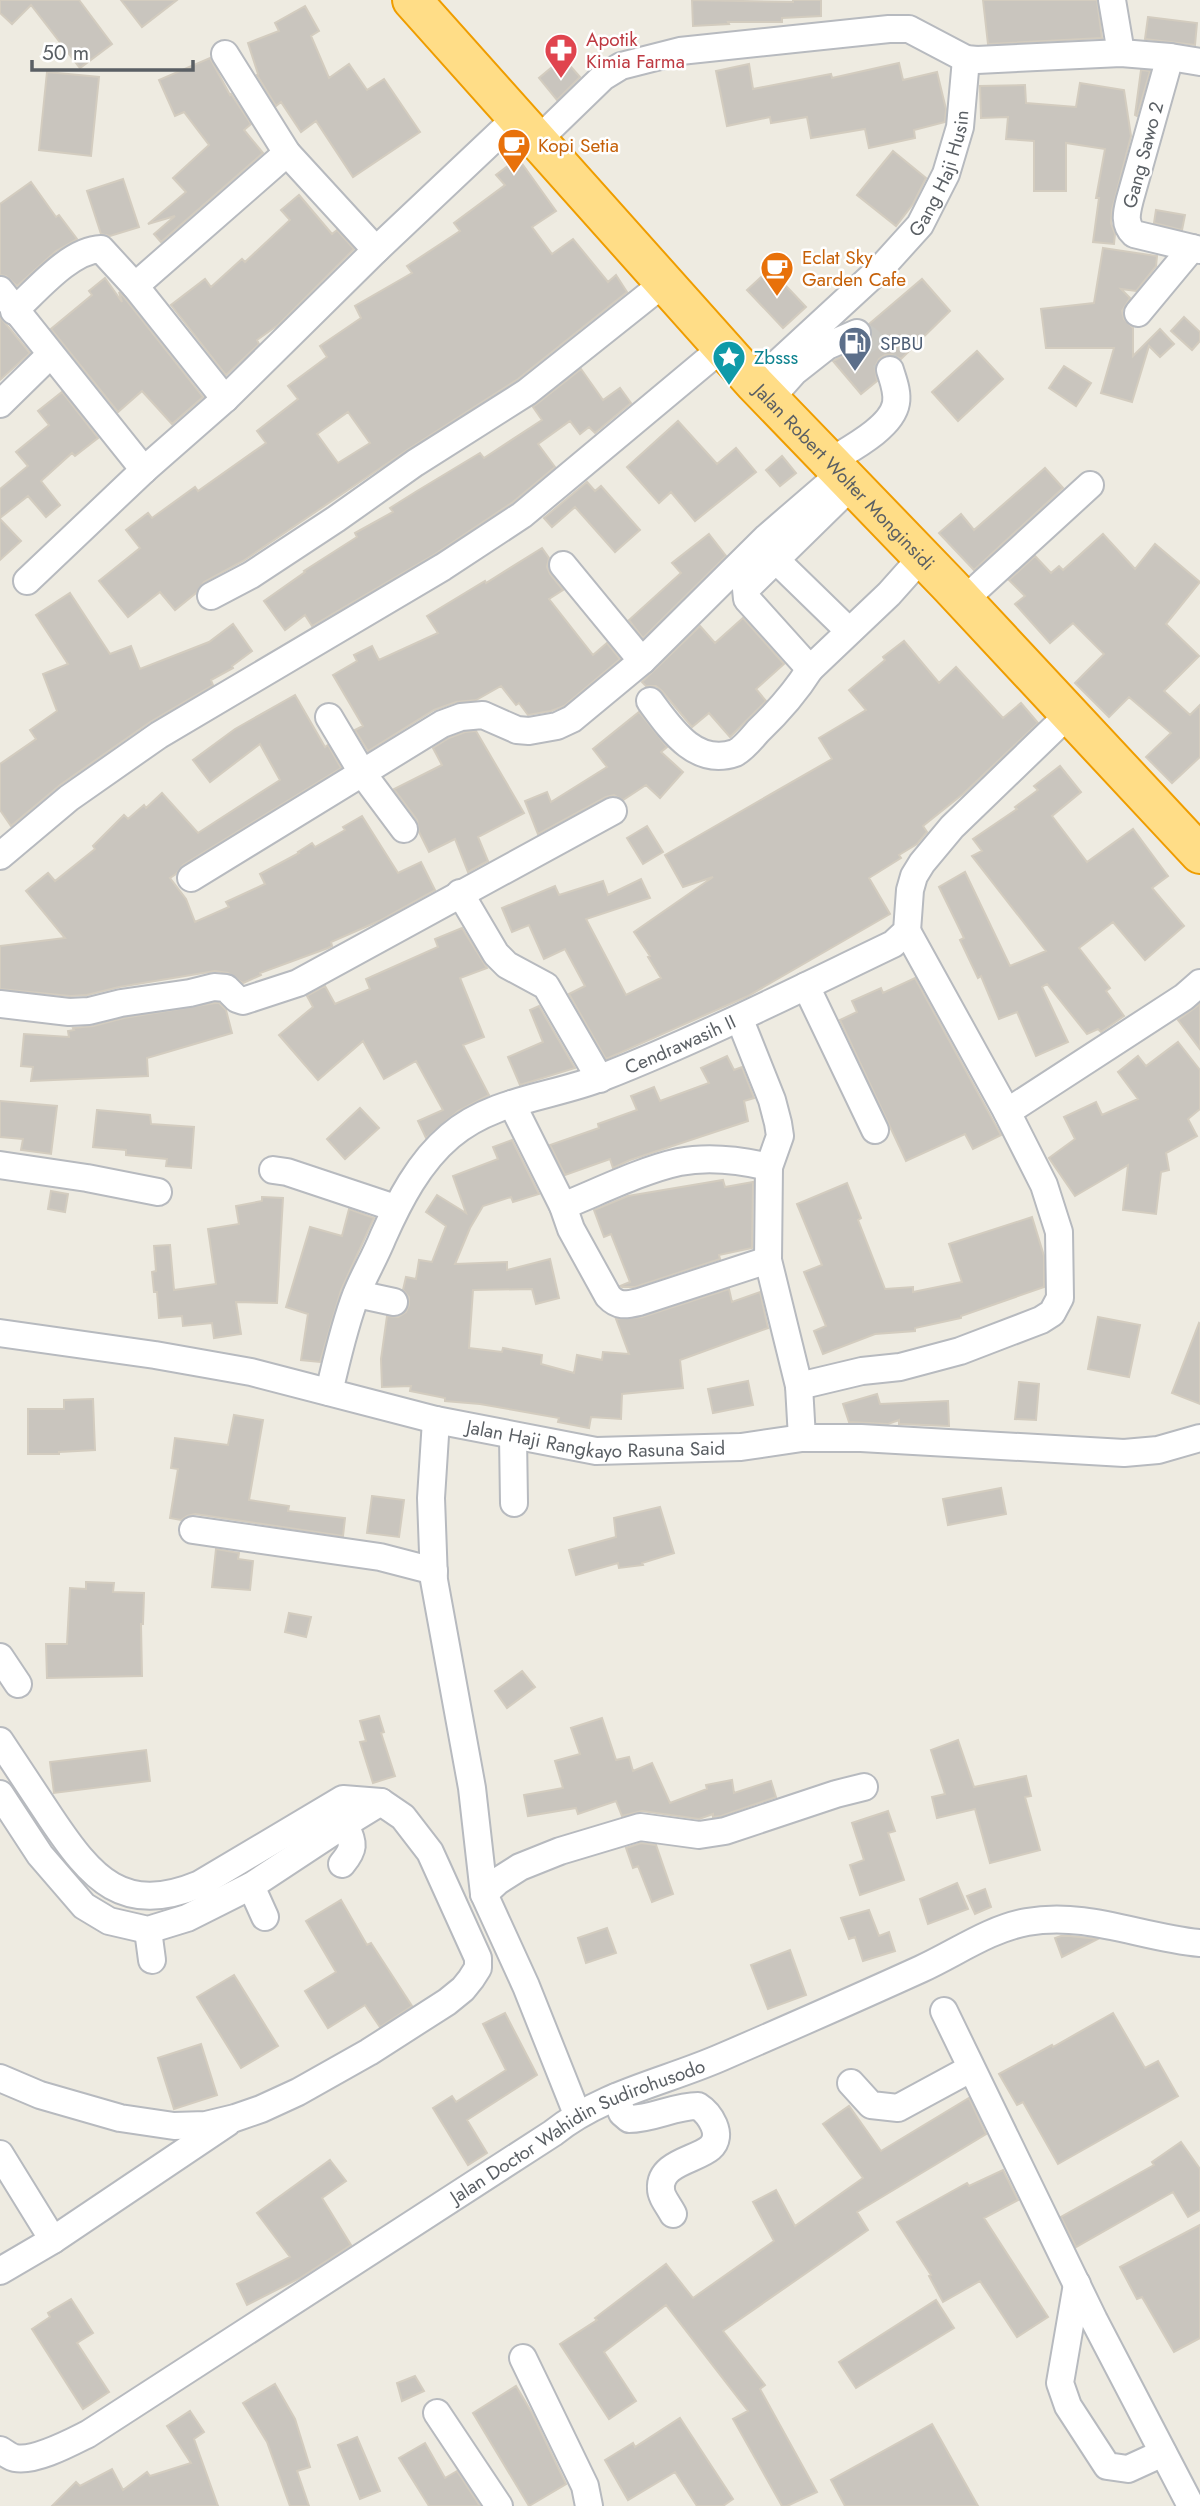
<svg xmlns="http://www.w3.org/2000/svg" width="1200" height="2506" font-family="Jost,sans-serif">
<rect width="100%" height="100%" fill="#eeebe1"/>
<path fill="#c9c5be" stroke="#d3ccbf" stroke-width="2" fill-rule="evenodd" d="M0,0H79L112,44L80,68L31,5L12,24L0,13Z
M121,0H177L142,27Z
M692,0L793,2V0H821V16L782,18V22H728L729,24L693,26Z
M983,0H1097L1102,38L988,44Z
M305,6L319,31L311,36L329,78L349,64L367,90L384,79L420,132L353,177L316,121L301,132L281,102L276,106L257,75L258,74L248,43L279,31L275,23Z
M1148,17L1197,23L1195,45L1145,39Z
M210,58L230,95L231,94L251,124L244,130L263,153L161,242L154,234L175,216L148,224L186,192L173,178L209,145L184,112L175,116L159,80Z
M563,58L580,77L557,100L539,78Z
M899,63L903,80L937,72L946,109L945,122L914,130L915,138L869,148L865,129L811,138L807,117L771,123L770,117L727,126L716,71L749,64L753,89L831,74L832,78Z
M1141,70L1150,71L1137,116L1135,115Z
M47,72L99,77L91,156L39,150Z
M1080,83L1124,90L1131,136L1112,210L1111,223L1115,234L1114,244L1093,242L1099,198H1096L1105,149L1066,143V191H1034V141L1006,139L1008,117L981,118L980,86L1025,85L1026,103L1076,107Z
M893,151L926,178L913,204L896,226L857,195Z
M518,158L556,211L532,227L552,254L573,239L608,282L616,275L627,292L518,379L407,450L243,561L204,582L196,593L175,610L160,592L128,617L99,581L140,548L126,530L148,513L152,518L195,487L198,491L266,443L257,431L298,399L288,386L327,357L320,346L361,318L355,306L412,273L407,266L460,231L454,223L505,185L496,175ZM348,412L370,443L338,463L317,434Z
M123,179L139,227L110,236L101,234L87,191Z
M31,182L56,217L59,215L77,239L56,251L17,286L6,276L0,275V204Z
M299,195L332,234L337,230L354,249L278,325L257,340L259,344L226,375L171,305L205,279L211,287L242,259L245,262L290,220L281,210Z
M1156,210L1185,215L1182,230L1154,223Z
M1103,248L1157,256L1156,266L1136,291L1121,289L1130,298L1122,311L1124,319L1133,328V356L1160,329L1174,344L1160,357L1149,346L1132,402L1101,393L1114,348H1046L1041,309L1094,303Z
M770,269L806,307L783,328L747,290Z
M105,278L122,302L119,292L123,296L203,397L172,424L142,391L118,412L51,329L92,295L89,291Z
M922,279L950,311L901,359L893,355H885L879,359L875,367L877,381L861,394L833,361L869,343L873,334L869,324Z
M0,317L30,353L0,380Z
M1184,317L1200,332V341L1192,350L1171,331Z
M977,351L1003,379L958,421L932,392Z
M1064,366L1091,383L1076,406L1049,388Z
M581,369L603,400L620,388L631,403L595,433L589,427L580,434L570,421L538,444L555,467L513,502L435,554L312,626L305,615L285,630L264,601L305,572L304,571L357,537L355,533L393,512L390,508L417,491L480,453L484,458L542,420L533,407Z
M62,392L98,438L75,456L72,453L41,481L60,505L46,517L28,496L0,518V489L28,466L16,452L49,425L38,411Z
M678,421L717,464L736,448L756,472L695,521L671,492L659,503L627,467Z
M782,456L796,473L780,486L766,470Z
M1045,468L1063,488L974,570L939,533L961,514L974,530Z
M587,482L595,491L601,486L640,530L615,552L575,507L552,527L544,518Z
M0,519L21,541L0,560Z
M709,534L726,556L643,638L629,620L681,573L672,563Z
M1103,534L1135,569L1155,544L1200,582L1166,624L1199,656L1164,691L1190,715L1200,705V757L1172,783L1146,757L1171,733L1129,697L1109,717L1075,683L1104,654L1073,623L1050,643L1015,604L1025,596L1009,580L1035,556L1051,573L1059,566L1063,570Z
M542,548L549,558L547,567L550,574L563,590L549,599L593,655L607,643L620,659L564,706L551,711L528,715L519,703L516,705L501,686L476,700L456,702L434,710L368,751L355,730L363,726L333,675L357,661L354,655L372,646L379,660L438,633L427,616L485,581L486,583Z
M70,593L110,654L131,646L140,669L209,642L233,624L252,651L232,666L233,668L211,680L213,685L150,722L60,785L11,826L0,810V764L36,739L30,730L57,711L43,674L68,664L36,615Z
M743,618L784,664L756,689L766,701L730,737L709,713L692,727L662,691L656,686H646L642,682L700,626L715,643Z
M904,641L939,683L956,667L1003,718L1021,703L1038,723L963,794L923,826L927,832L917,844L899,855L901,858L869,878L890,914L748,996L606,1059L569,994L585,986L565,949L544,959L529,925L512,932L502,908L555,886L559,895L603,881L608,895L641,879L650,898L586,919L626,995L661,978L648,957L650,956L634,932L713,877L683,887L665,855L832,759L819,738L866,710L849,690L885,660L883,657Z
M295,695L325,747L328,745L341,768L183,865L176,874L170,878L186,899L195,922L229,907L226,902L265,884L260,874L299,853L298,852L312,843L315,847L345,830L343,827L362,816L398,873L421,862L435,890L379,921L331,942L332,946L328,948L260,973L261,975L243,983L228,973L215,971L119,987L87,995L70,996L0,989V946L65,938L26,891L48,873L55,881L95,849L93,846L124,815L128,819L144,805L146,808L162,793L198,833L280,780L260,744L210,782L193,760L235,729Z
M639,712L667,747L661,752L683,772L660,798L646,785L623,800L614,795L606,797L538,834L525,801L547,792L551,802L607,767L593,749Z
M476,731L524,813L478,837L488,861L468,872L455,839L429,852L419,832L417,820L394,789L442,765L433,748L449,738L465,732Z
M1060,766L1081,792L1052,816L1087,862L1133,829L1168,876L1152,888L1184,926L1145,960L1113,922L1079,948L1110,988L1106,991L1124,1016L1101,1032L1098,1029L1087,1034L1047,984L1042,987L1068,1042L1036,1056L1017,1012L999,1019L981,976L978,978L960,940L964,938L939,887L965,872L1010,966L1046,951L972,856L982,851L973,839L1017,809L1015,807L1038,790L1034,786Z
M647,826L663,852L643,864L627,838Z
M462,928L487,968L460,978L484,1037L463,1045L489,1095L458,1111L426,1138L418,1121L443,1110L416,1061L384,1079L363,1041L318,1080L279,1035L313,1007L307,996L325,986L335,1004L370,989L366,979L438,947L435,939Z
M915,978L1001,1135L973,1149L965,1134L906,1161L840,1020L857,1012L852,1001L881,988L883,993Z
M215,1003H219L226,1010L232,1033L147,1058L148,1076L31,1081L33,1067L21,1066L24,1034L69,1037L68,1031L74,1030L73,1028L93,1026L124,1018Z
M1200,1004V1049L1178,1020Z
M539,1006L575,1068L520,1085L508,1057L543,1042L530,1010Z
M1178,1042L1200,1070V1109L1188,1119L1197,1136L1166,1153L1169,1170L1161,1172L1156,1214L1123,1210L1128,1165L1075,1196L1049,1158L1075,1139L1064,1117L1096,1102L1102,1115L1138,1099L1118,1072L1138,1056L1146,1066Z
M727,1056L734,1070L742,1067L754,1098L744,1101L748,1121L630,1160L613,1168L610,1159L565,1175L550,1145L599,1128L598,1124L637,1110L631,1096L654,1087L660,1101L709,1083L701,1068Z
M0,1101L57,1106L51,1154L21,1150L23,1139L0,1137Z
M360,1108L379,1128L345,1159L327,1139Z
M97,1110L150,1115L151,1124L194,1127L191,1168L166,1166L167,1159L126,1155V1150L93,1147Z
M512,1140L539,1194L513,1202L511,1197L483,1206L470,1228L455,1264L507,1262V1270L550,1259L559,1298L536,1304L532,1289L473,1290L469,1348L502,1352L503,1348L542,1355L541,1364L574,1373L577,1355L602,1360L603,1352L629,1354L616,1319L642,1317L729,1289L732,1302L760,1292L768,1328L680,1360L683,1388L622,1394L621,1419L591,1417L589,1428L558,1422L559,1418L480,1404L445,1401V1398L410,1391L411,1386L382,1387L381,1359L387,1316L398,1317L406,1312L409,1305V1297L403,1290L406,1277L416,1279L419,1260L432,1262L446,1226L426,1212L437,1195L466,1213L453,1176L498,1159L493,1147Z
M723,1180L725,1187L753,1182L752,1248L719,1255L720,1259L635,1287H622L620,1286L630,1282L611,1234L604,1237L594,1210L628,1196Z
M847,1183L861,1218L858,1220L885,1289L913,1287V1292L962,1282L949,1244L1032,1217L1044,1256V1287L961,1316V1318L915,1328V1331L875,1334L823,1354L814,1331L826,1326L804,1272L822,1265L797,1204Z
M51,1191L68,1194L65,1212L48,1209Z
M262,1197L283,1198L277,1303L236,1302L241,1334L214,1338L212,1323L183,1326L182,1316L159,1318L157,1292H154L152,1272L156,1271L154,1246L170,1245L174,1290L216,1284L208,1229L239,1224L236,1206L262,1201Z
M349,1209L374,1218L341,1290L320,1362L301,1360L308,1314L286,1307L310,1227L342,1236Z
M1098,1317L1140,1325L1129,1377L1088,1369Z
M1199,1323L1200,1324V1404L1172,1393Z
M748,1381L753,1405L713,1413L708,1389Z
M1019,1382L1039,1384L1036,1420L1015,1419Z
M877,1394L880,1404L948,1401L949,1426L899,1424V1420L888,1424L849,1422L843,1404Z
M93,1399L95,1450L59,1452V1454H28V1409H64V1400Z
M234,1415L263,1420L249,1500L289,1506L288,1511L345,1518L343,1536L195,1514L187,1516L181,1520L170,1518L178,1469L171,1468L175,1438L228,1445Z
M1001,1488L1006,1514L948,1525L943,1499Z
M372,1496L404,1500L399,1537L367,1533Z
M660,1507L674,1553L642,1563L643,1565L619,1568L618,1563L576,1575L569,1550L616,1537L614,1518Z
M216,1549L239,1553L238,1559L253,1561L250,1590L212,1587Z
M86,1582L114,1583L113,1592L144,1593L143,1624H141L142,1676L47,1678L46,1644H67L70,1588L86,1589Z
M289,1613L311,1617L306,1637L285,1632Z
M522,1671L535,1687L507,1708L495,1691Z
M379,1716L384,1732L381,1733L395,1776L373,1783L360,1742L366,1741L360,1721Z
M602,1718L616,1760L629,1757L633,1771L652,1763L670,1803L707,1789L706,1785L732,1780L734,1793L771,1781L776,1797L721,1816L713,1817V1814L699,1819L642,1811L622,1816L616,1801L578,1814L576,1808L528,1816L524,1795L563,1788L555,1761L580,1754L571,1728Z
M958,1740L974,1787L1026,1776L1031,1796L1025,1797L1040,1850L990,1863L975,1809L937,1818L932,1797L945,1794L931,1750Z
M146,1750L150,1781L54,1793L50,1762Z
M888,1811L895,1831L888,1833L904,1880L860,1895L850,1865L864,1860L852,1823Z
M641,1843L656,1845L673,1894L652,1902L638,1866L633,1868L626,1848Z
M957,1883L968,1909L928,1924L920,1899Z
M985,1889L991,1907L975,1914L967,1896Z
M341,1900L367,1945L371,1943L412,2006L380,2027L365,2005L328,2028L305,1991L336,1972L306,1921Z
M869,1910L879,1936L889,1932L895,1951L863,1961L855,1937L849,1939L841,1918Z
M607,1928L616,1953L586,1963L578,1938Z
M1061,1936H1070L1098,1939L1062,1957L1055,1938Z
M790,1950L806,1995L768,2009L751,1965Z
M234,1975L278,2046L241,2068L197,1997Z
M505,2013L537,2075L467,2120L487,2153L468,2165L433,2108L452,2096L456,2102L506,2070L483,2024Z
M1113,2013L1145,2068L1158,2061L1178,2096L1058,2164L1023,2102L1017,2105L999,2074L1052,2045L1053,2047Z
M201,2044L217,2095L174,2109L158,2058Z
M969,2098L986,2134L857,2212L868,2230L723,2331L765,2385L760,2389L817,2492L787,2506H782L733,2419L748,2411L666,2305L604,2352L636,2401L609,2419L560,2344L597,2320L595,2318L666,2264L693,2298L774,2241L753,2202L776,2190L795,2226L863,2178L823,2124L849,2106L881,2151Z
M1181,2142L1200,2169V2210L1188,2217L1173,2192L1076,2247L1061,2217L1154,2165L1152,2162Z
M330,2160L346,2181L322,2198L351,2245L300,2278L247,2305L237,2284L290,2257L257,2213Z
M1003,2170L1018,2200L984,2218L1048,2317L1017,2337L980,2281L943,2302L929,2276L931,2275L897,2222L967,2183L969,2186Z
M1200,2225V2338L1174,2352L1142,2297L1137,2299L1120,2267Z
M71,2299L93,2333L77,2343L109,2392L83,2409L32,2329L50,2317L48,2313Z
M936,2300L954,2328L856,2388L839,2362Z
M415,2376L424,2391L402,2401L397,2383Z
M275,2384L295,2419L310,2467L297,2471L309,2506H290L267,2442L243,2403Z
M516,2386L532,2413L566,2484L529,2506L473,2413Z
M190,2411L204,2432L194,2439L218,2506H52L76,2482L80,2486L112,2469L123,2490L147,2472L150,2476L191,2463L167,2426Z
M680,2418L733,2499L723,2506H697L675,2472L628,2500L605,2460L633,2443L635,2447Z
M932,2424L978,2506H845L831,2480Z
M357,2437L380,2491L360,2499L338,2445Z
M425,2443L445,2478L457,2471L480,2506H429L399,2458Z"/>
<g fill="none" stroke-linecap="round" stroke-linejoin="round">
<path stroke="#c9c8c2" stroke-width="26" stroke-dasharray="26 13" stroke-linecap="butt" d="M857,333C875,339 881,355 890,370"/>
<defs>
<g id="minor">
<path d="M1112,0L1121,53"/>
<path d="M225,54L287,153L376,250"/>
<path d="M1170,57L1130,199C1127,211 1123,224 1134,234L1200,250"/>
<path d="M538,140L603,77L621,66L680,51L889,29H909L966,59L977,60L1121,53L1170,57L1200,62"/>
<path d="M0,290L144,470"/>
<path d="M14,311C37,290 70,250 101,249L135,286"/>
<path d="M1138,313L1192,248"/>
<path id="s1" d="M755,384L882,267L920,225L946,174L960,127L966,59"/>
<path d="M225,399L135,286L287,153"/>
<path d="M770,399L794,372L827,346L857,333"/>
<path d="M0,404L50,355"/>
<path d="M829,462C848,450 892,428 896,403C898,392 893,380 890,370"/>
<path d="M848,489L746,589L747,599L810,669L889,594L922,557"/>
<path d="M775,559L849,631"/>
<path d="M563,565L642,661"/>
<path d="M27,581L144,470L225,399L376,250L517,117"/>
<path d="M211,596L251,575L336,519L415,463L527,392L664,283"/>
<path d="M963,601L1090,485"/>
<path d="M650,701C670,728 695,767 735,753C743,749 752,738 758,731C778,712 795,693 810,669"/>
<path d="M329,717L363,774L404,829"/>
<path d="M0,856L69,798L159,735L443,567L522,515L722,348"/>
<path d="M191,878L442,724L461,717L483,715L517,730L529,731L557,726L572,719L642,661L767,537L840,474"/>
<path d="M460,893L496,954L507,965L546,986L600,1079"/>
<path d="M806,986L875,1130"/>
<path d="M0,1004L69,1012L89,1011L121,1003L190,993L214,987L226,988L237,999L243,1001L298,983L613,811"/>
<path d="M740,1020L772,1100L778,1123L780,1136L769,1167L768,1260L799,1386L802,1438"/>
<path d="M512,1104L563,1206L571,1229L608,1296C618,1307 626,1305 639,1302L768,1260"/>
<path d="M1007,1112L1184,997L1200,983"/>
<path d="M0,1165L87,1178L158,1192"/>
<path d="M273,1170L287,1172L395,1208"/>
<path d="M563,1206C598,1192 642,1170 679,1162C709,1156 740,1160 769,1167"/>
<path d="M357,1294L394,1302"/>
<path id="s2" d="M0,1333L155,1355L251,1372L436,1420L596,1451L741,1447L802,1438H861L1124,1453L1158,1450L1200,1438"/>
<path d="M799,1386L862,1371L900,1367L960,1351L1041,1320L1052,1313L1060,1298L1059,1232L1044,1185L1007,1112L907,931"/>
<path id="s3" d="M329,1392C337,1359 344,1326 356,1295C364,1275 375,1257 383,1237C399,1201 419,1162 450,1136C493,1099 553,1097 603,1077C702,1038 797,990 893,944L907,931L910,890L914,876L922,863L952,827L1069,714"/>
<path d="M436,1420L431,1498L434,1580L472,1788L484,1894L526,1986L577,2114"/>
<path d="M513,1436L514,1503"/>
<path d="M193,1530L380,1557L434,1571"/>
<path d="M0,1657L18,1684"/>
<path d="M0,1741C17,1767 34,1792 51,1818C92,1879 123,1916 200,1884L343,1799L381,1802L403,1817L430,1852L478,1958V1968L471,1979L463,1989L447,2002L369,2052L298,2092L261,2109L235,2118L206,2125L174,2126L120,2118L40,2095L0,2078"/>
<path d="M0,1794L40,1855L84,1906L109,1921L148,1930L187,1918L251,1886L345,1824L381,1802"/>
<path d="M342,1864C356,1847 353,1844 345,1824"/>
<path d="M251,1886L265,1917"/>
<path d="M484,1894L498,1881L520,1867L560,1851L640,1827L699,1835L725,1831L836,1794L864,1787"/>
<path d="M148,1930L152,1960"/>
<path d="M944,2011L1094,2320L1191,2506"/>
<path d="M851,2083L871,2105L898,2108L970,2069"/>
<path d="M616,2097L622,2113L629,2119C653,2119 674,2106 698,2106C709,2113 725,2135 710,2148C696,2160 659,2163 661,2189C661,2197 669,2206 673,2214"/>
<path d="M0,2154L53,2240"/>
<path d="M0,2271L53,2240L227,2123"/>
<path d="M1077,2284L1060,2383L1068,2406L1107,2466L1128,2469L1163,2453"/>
<path d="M523,2358L585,2486L589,2506"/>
<path d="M437,2413L499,2506"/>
<path id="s4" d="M0,2450C4,2452 10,2457 15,2458C35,2462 70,2443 88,2434L553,2133C603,2093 665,2082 722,2057C789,2028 855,1999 921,1969C956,1953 989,1929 1027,1922C1087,1911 1142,1938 1200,1943"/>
</g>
<g id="highway">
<path id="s5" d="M412,0L755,384L950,586L1200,854"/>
</g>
</defs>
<use href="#minor" stroke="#b7babf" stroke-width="30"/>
<use href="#highway" stroke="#ef9d00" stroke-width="42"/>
<use href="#minor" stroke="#fff" stroke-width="26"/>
<use href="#highway" stroke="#ffdd87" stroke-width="38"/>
</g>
<defs>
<symbol id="pharmacy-pin" viewBox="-11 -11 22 30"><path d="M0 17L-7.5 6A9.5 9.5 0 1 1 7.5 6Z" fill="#e0444e" stroke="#fff"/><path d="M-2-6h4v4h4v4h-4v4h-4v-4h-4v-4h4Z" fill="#fff"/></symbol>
<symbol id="cafe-pin" viewBox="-11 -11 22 30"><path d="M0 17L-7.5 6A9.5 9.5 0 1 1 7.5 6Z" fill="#e8710a" stroke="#fff"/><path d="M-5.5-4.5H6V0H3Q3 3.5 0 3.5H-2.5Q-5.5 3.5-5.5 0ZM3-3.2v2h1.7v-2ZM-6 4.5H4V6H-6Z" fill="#fff"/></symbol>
<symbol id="fuel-pin" viewBox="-11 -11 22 30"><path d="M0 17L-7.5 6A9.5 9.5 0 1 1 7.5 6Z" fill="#5c6f8a" stroke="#fff"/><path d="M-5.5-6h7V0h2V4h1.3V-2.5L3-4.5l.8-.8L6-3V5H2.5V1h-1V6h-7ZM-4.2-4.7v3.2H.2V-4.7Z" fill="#fff"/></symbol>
<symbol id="sight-pin" viewBox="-11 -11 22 30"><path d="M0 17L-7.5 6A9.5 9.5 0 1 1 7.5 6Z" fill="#0f9aa8" stroke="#fff"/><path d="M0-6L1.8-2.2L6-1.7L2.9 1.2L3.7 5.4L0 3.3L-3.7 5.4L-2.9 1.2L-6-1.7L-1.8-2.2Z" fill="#fff"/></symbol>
</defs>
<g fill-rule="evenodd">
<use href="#pharmacy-pin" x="542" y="31" width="38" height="52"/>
<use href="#cafe-pin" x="495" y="126" width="38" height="52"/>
<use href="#cafe-pin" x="758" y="249" width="38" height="52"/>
<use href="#fuel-pin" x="836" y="324" width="38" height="52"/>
<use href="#sight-pin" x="710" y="338" width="38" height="52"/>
</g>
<g text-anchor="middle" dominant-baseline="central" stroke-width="5" stroke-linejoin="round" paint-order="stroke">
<g font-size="19" fill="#be3a42" stroke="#fff" text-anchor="start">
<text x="586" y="39">Apotik<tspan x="586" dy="22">Kimia Farma</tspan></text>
</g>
<g font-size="19" fill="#c56008" stroke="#fff" text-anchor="start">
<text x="538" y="145">Kopi Setia</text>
<text x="802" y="257">Eclat Sky<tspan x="802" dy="22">Garden Cafe</tspan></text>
</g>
<g font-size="19" fill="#5a5f64" stroke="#fff">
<text transform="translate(1143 155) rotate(-75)">Gang Sawo 2</text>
<text stroke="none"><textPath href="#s1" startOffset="285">Gang Haji Husin</textPath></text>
<text stroke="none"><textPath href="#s5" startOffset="644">Jalan Robert Wolter Monginsidi</textPath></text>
<text stroke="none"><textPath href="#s3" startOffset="536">Cendrawasih II</textPath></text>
<text stroke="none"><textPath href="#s2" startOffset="607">Jalan Haji Rangkayo Rasuna Said</textPath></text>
<text stroke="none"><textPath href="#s4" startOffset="672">Jalan Doctor Wahidin Sudirohusodo</textPath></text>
</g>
<g font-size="19" fill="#4e5e75" stroke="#fff" text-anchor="start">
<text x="880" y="343">SPBU</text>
</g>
<g font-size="19" fill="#0d838f" stroke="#fff" text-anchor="start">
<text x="754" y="357">Zbsss</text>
</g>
</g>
<path d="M32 60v10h161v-10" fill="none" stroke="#5a5f64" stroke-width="3.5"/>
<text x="42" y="60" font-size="21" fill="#5a5f64" stroke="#ffffff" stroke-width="5" paint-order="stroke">50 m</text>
</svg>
